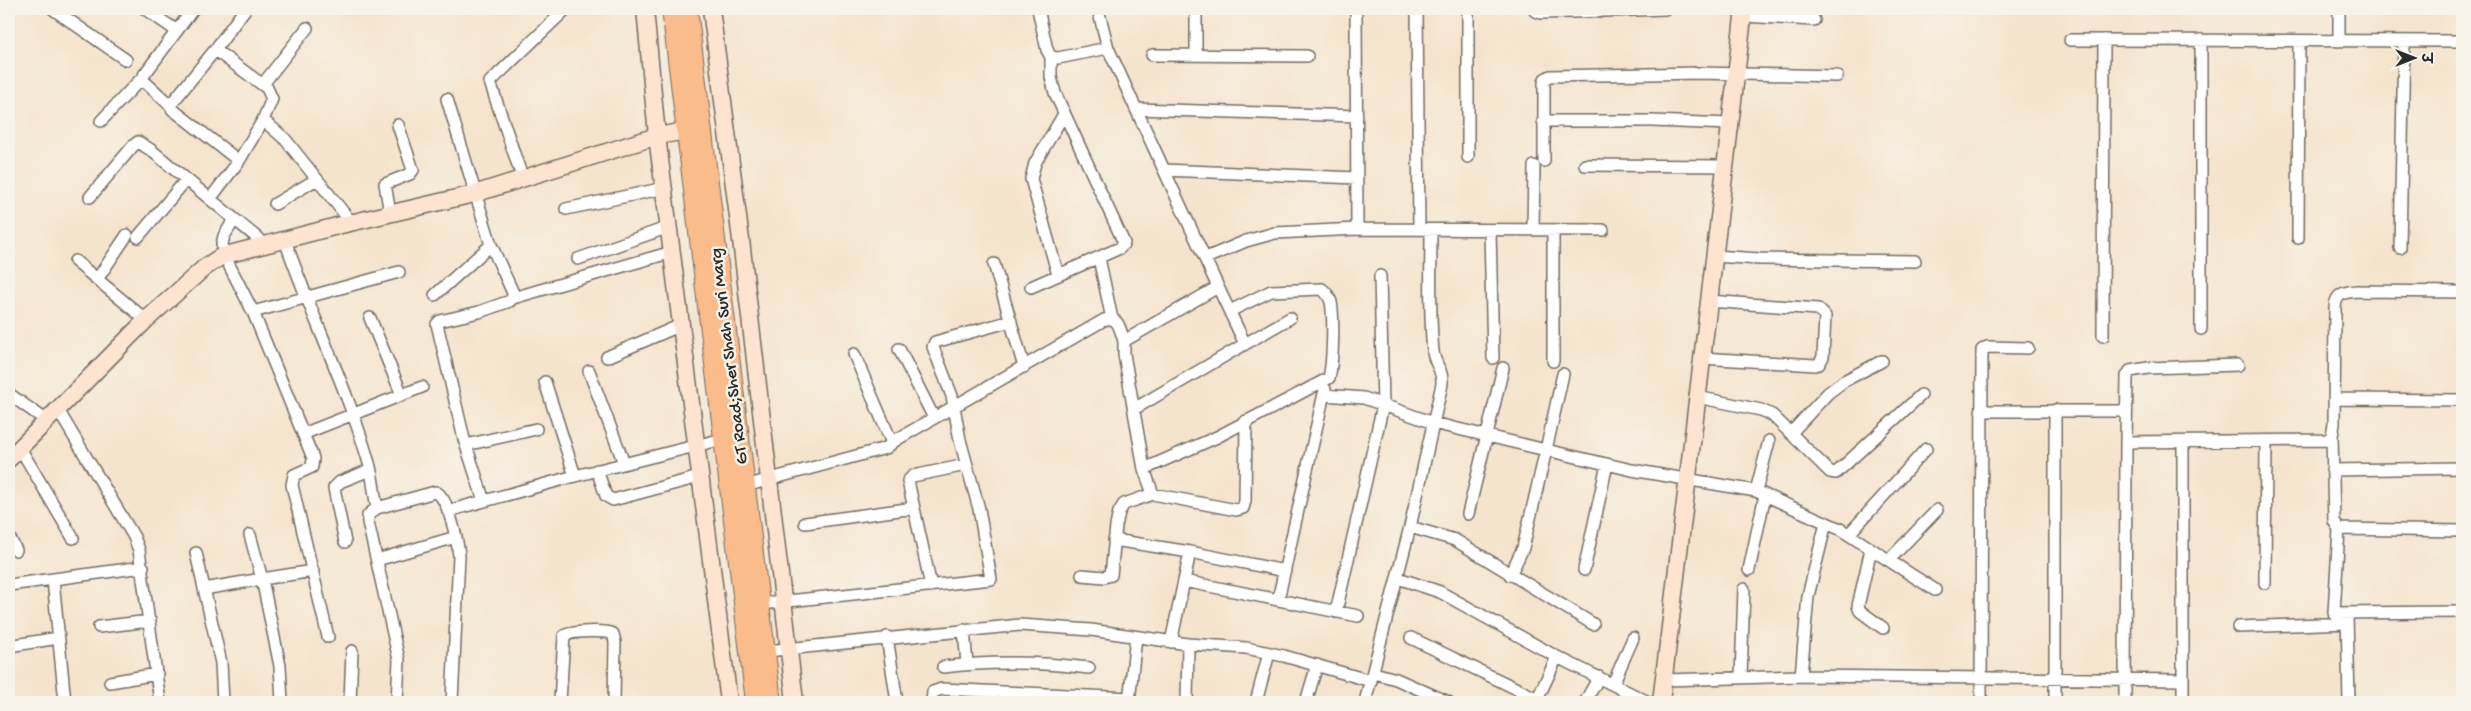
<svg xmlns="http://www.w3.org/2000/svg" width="2471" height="711" font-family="'Gochi Hand','Playpen Sans Deva',sans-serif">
<rect width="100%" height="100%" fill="#f7f3e8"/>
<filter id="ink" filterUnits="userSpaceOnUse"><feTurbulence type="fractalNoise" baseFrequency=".02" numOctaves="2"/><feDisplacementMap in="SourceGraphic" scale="10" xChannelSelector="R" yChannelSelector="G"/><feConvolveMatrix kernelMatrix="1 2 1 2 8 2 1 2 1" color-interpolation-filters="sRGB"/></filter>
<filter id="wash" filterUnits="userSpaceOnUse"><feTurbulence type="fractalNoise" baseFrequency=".0096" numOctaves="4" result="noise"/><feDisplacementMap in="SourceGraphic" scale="20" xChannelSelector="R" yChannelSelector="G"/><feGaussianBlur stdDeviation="1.12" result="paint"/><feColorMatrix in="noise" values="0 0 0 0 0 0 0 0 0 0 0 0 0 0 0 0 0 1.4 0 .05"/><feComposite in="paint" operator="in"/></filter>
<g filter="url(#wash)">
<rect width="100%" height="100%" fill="#f5e4cd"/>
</g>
<g filter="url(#ink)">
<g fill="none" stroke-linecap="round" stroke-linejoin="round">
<defs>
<path id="street" d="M53,9L126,60
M145,9L177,31
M1038,9L1047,50L1051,57L1058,58L1108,48
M1098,9L1108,48L1164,170
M1356,9L1357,229L1603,230
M1417,9L1419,229
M1468,9V157
M1534,9L1535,11L1541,13L1665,9
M2339,9V41
M1743,16L1814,20
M2070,40L2462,41
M215,50L245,9
M1152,55L1307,56
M1196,55V9
M144,75L193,9
M263,84L307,28
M447,99L491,245L514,295L510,301L479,312L440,321L437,324L464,439L484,501
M1136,109L1357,116
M101,121L139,81L146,83L171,106
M1543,121H1652L1730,124
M239,161L172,109V103L215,50L267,88L272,99L263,120
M1544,161V83L1545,79L1550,76L1699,73L1837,76
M1585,165L1725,166
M523,180L490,82L566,9
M90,197L133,146L138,142L151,150L210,199
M275,204L317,179
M566,209L665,188
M390,213L385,184L410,174L413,170L398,125
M234,220L224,236L222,244L224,255L253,312L313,458L312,467L294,475L292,485L328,637
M1490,230L1493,358
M1533,230L1534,166
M138,237L186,180
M2298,238L2299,41
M285,240C311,315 347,387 369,463C373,477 374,493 377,508
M266,245L210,199L239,161L263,120L285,139L351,222
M2400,248L2404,41
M1714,256L1760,259L1915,261
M1099,258L1112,319
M1206,258L1246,241L1275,233L1357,229
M578,259L669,227
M75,261L146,320
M994,264L1024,367
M1058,275L1031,179L1035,163L1064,114
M98,278L127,235
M1031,287L1120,248L1124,243L1055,93L1051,77V57
M1218,287L1245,344L1290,318
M435,295L491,245
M513,298L672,252
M253,312L399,272
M370,318L402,395
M2201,329V40
M2103,336L2104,40
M899,349L934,418
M854,354L892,443
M607,357L681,325
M1702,358L1815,365L1819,364L1823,357L1825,316L1818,309L1709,301
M1553,361V230
M589,371L624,463
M1563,374L1546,450L1632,470L1756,491L1840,529L1935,590
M545,382L575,476
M9,394L47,421
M1324,395L1364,398L1433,423L1546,450L1523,548L1510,575
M1697,397L1761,410L1772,415L1830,472L1836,473L1921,395
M2335,399L2462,400
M1134,409L1245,344
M58,410L134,537L139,550L160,702
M2055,410V702
M1981,411H2126
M1791,433L1828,393L1844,381L1882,361
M303,434L422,387
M2332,436L2334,521L2339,529L2462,531
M2126,442L2127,376L2130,371L2148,368L2238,365
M466,445L536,429
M20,448L73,538
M1144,469L1217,437L1329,378C1333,362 1334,318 1331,302C1329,296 1326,292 1322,289L1271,291L1230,311
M597,470L606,496L613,500L699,477
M2332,470L2462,468
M745,486L886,448L896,440L1104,320C1119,315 1120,330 1124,341
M1756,491L1769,441
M1153,494L1144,469L1124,354V341L1218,287L1164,170L1357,178
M448,511L575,476L723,439
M1468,514L1503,368
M805,523L914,508
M1410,527L1455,540L1593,624
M2339,529L2334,613L2462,612
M1849,534L1926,449
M250,535L262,579L313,571
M9,537L16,550
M1114,540L1190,552L1285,571
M345,542L334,488L340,482L370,470
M1871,549L1858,606L1860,611L1883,628
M196,553L221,663L223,702
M377,560L456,537
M1889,560L1937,510
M1584,570L1607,464
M1749,570L1765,495
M1082,575L1104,577L1111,575L1116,526L1119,512L1124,504L1153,494L1236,510L1243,508L1245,501L1246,421
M1398,578L1440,592L1557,657L1536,702
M53,580L65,702
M1184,581L1190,552
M2265,583L2266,441
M9,585L143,567
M931,586L908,481L913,476L966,465
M204,589L262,579L280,666L282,702
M1278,600L1325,389
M761,604L991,579L979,509L960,440L952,396L933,347L935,342L1011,321
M1336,612L1383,405L1380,276
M2347,616L2349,702
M99,627L150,621
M2238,627L2347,623
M964,630L967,664
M887,637L897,702
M1411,638L1538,699
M1171,642L1184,581L1358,616
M9,646L58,638
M767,651L1020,625L1091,630L1188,644L1246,648L1284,656L1371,681
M1557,657L1648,702
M943,667C991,661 1041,662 1089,668
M1374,673L1396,679L1448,702
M1801,676L1808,596L1826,523
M1741,677L1744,589
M1665,680L1801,676L2183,680V442
M2183,680V702
M110,682L157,674
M1613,684L1633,638
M350,702L352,651
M397,702L399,660L368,522V515L377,508L435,492C448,494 458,544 459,556L452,702
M560,702L564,636C570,631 606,630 613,634L615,642L614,702
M932,702L933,692L942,689L1130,698
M1129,702L1136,637
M1187,702L1188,644
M1256,702L1269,653
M1306,702L1317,665
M1365,702L1410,527L1442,384C1443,368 1434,365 1433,351C1429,311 1431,271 1431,231
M1585,702L1599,677
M1981,702L1982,350L1987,347L2028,348
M2125,702L2126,442L2327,440L2332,436L2334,424L2335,307C2336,293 2345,292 2357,291L2462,292"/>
<path id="secondary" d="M645,9L657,136L729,702
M711,9L741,240L795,702
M9,459L146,320L204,268L222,256L341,225L474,194L657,136L698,129
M1661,702L1744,9"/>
<path id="primary" d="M671,9L755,702
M688,9L772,702"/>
</defs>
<use href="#street" stroke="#726c64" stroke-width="14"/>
<use href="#secondary" stroke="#726c64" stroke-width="19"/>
<use href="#primary" stroke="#726c64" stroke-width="20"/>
<use href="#street" stroke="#fff" stroke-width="11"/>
<use href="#secondary" stroke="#fde4d0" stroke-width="16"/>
<use href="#primary" stroke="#f9bc8a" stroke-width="18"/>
</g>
</g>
<g text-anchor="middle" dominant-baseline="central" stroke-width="5" stroke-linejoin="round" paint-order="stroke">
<g font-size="18" fill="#2b2b2b" stroke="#f7f3e8">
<text transform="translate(730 356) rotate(-97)">GT Road;Sher Shah Suri Marg</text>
</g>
</g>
<rect width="2471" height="711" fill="none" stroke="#f7f3e8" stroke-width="30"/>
<g transform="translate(2414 58) rotate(90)" stroke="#f7f3e8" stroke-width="4" paint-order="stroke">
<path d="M0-4L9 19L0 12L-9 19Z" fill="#2b2b2b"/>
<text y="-8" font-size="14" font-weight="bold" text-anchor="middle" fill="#2b2b2b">उ</text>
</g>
</svg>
